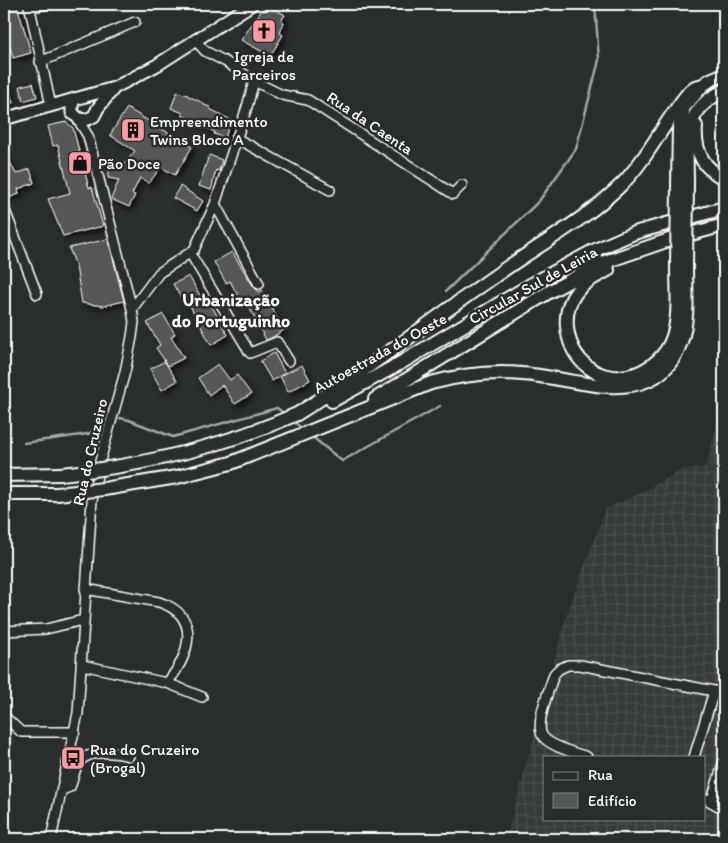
<svg xmlns="http://www.w3.org/2000/svg" width="728" height="843" font-family="Itim,sans-serif">
<defs>
<pattern id="industrial-grid" width="8" height="8" patternUnits="userSpaceOnUse" patternTransform="scale(1.25)"><rect width="8" height="8" fill="#373a3b"/><path d="M0 4h8M4 0v8" fill="none" stroke="#4b4e4f"/></pattern>
<filter id="shadow"><feDropShadow dx="3.5" dy="3.5" stdDeviation="2.5" flood-color="#0009"/></filter>
</defs>
<rect width="100%" height="100%" fill="#2a2d2e"/>
<filter id="ink" filterUnits="userSpaceOnUse"><feTurbulence type="fractalNoise" baseFrequency=".02" numOctaves="2"/><feDisplacementMap in="SourceGraphic" scale="10" xChannelSelector="R" yChannelSelector="G"/><feConvolveMatrix kernelMatrix="1 2 1 2 8 2 1 2 1" color-interpolation-filters="sRGB"/></filter>
<g filter="url(#ink)">
<path fill="url(#industrial-grid)" fill-rule="evenodd" d="M724,400V839H506L568,610L606,508L637,495L679,471L706,466ZM544,757H704V819H544Z"/>
<g fill="none" stroke-linecap="round" stroke-linejoin="round">
<path stroke="#a6a7a7" stroke-width="2.5" d="M446,291L539,201L576,149L599,60L595,4
M120,418L129,420L173,437L277,408L285,414
M293,421L304,430
M310,435L342,461L440,406
M24,443L88,434L93,431"/>
</g>
<path fill="#555758" stroke="#fff" filter="url(#shadow)" d="M17,5L31,53L13,58L5,27H4V8Z
M268,5L285,15L281,21L284,22L280,33L283,35L270,56L241,40L262,10L264,11Z
M4,78H6L13,103L4,105Z
M33,83L37,97L23,101L20,86Z
M177,92L188,95V96L199,101L204,104V105L210,107V109L231,120L225,138L214,134L215,132L198,124L199,122L192,121L182,115L183,113L171,108Z
M127,108L192,147L175,175L161,167L149,183L140,178L132,194L135,195L129,207L111,199L119,180L108,178L110,166L121,168L135,151L110,135Z
M66,122L73,128L89,188L92,187L103,226L63,236L48,199L70,193L58,145L53,146L48,126Z
M4,150L16,174L30,169L34,183L18,189L19,194L8,198L4,186Z
M209,155L222,160L219,171L216,170L211,190L199,186Z
M180,186L203,201L197,211L173,198Z
M108,239L124,301L103,306L82,303L76,266L69,248Z
M232,252L254,287L259,292L262,290L284,330L271,338L266,340L245,299L241,301L230,281L226,283L214,262Z
M189,276L201,297L205,294L228,335L211,345L189,304L185,305L173,284Z
M163,314L175,334L171,337L184,358L168,366L165,362L177,381L162,390L150,369L165,361L156,348L160,345L147,323Z
M274,353L285,373L280,376L302,365L310,380L288,392L280,376L272,381L260,361Z
M218,364L230,380L237,375L251,394L235,404L222,385L209,395L198,378Z"/>
<g fill="none" stroke-linecap="round" stroke-linejoin="round">
<defs>
<path id="minor" d="M29,4L51,106
M29,8L46,4
M40,62L135,22
M254,81L282,95L308,100L453,194L462,185
M236,138L330,190
M215,204L259,284
M4,208L37,294
M190,253L250,353L277,342L289,361
M132,309L159,273L194,250L215,204L247,107L254,81L226,62L205,51L195,40
M4,631L46,629L83,620
M82,665L167,683C189,656 203,616 159,602L85,589
M167,683L202,697
M4,716L21,732H75
M587,757C575,753 548,746 542,735C535,722 550,688 554,674L559,669L568,665H580L724,693
M694,757L714,691
M62,790L70,787C74,779 74,768 80,761C90,750 116,752 129,756
M704,798L724,809
M711,802L724,761
M51,839L78,713L92,500L100,461L125,372L132,337L134,322L132,309L88,136L77,118"/>
<path id="major" d="M74,99L72,105V113L81,120L88,119L94,116L98,108L114,88
M4,119L114,88L157,65L252,4"/>
<path id="highway" d="M696,126C694,150 702,168 724,178
M678,184L679,129L684,107L703,85L710,80L724,74
M687,184C687,144 681,110 724,91
M608,270C597,276 585,281 577,291C559,314 566,350 588,367C617,390 660,371 672,339C680,318 677,290 677,267
M375,399L549,292L602,263L669,240L724,225
M332,401L399,364L532,284L593,251L634,233L724,208
M297,414C365,372 429,322 495,276C538,245 586,220 623,183C650,155 665,120 690,91L695,87L703,85
M4,475L61,474
M104,489L177,477L231,463L431,383C461,375 491,371 522,374C575,377 656,414 681,342C689,319 686,291 686,266
M4,494H57"/>
</defs>
<use href="#minor" stroke="#fff" stroke-width="12"/>
<use href="#major" stroke="#fff" stroke-width="15"/>
<use href="#highway" stroke="#fff" stroke-width="16"/>
<use href="#minor" stroke="#2a2d2e" stroke-width="9"/>
<use href="#major" stroke="#2a2d2e" stroke-width="11"/>
<use href="#highway" stroke="#2a2d2e" stroke-width="12"/>
<defs>
<path id="highway-bridge" d="M686,266L687,184
M677,267L678,184
M61,474C142,466 222,447 297,414
M57,494L104,489"/>
</defs>
<use href="#highway-bridge" stroke="#fff" stroke-width="16" stroke-linecap="butt"/>
<use href="#highway-bridge" stroke="#2a2d2e" stroke-width="12"/>
</g>
</g>
<defs>
<symbol id="church-square" viewBox="-11 -11 22 22"><rect x="-9" y="-9" width="18" height="18" rx="4" fill="#ff9aa2" stroke="#2a2d2e"/><path d="M-1.2-6h2.4v3.5h3.3v2.4h-3.3V6h-2.4V-.1h-3.3v-2.4h3.3Z" fill="#111"/></symbol>
<symbol id="building-square" viewBox="-11 -11 22 22"><rect x="-9" y="-9" width="18" height="18" rx="4" fill="#ff9aa2" stroke="#2a2d2e"/><path d="M-4-6H4V6H1V3H-1V6H-4ZM-2.5-4.3h1.7v1.8h-1.7ZM.8-4.3h1.7v1.8H.8ZM-2.5-1h1.7V.8h-1.7ZM.8-1h1.7V.8H.8Z" fill="#111"/></symbol>
<symbol id="shop-square" viewBox="-11 -11 22 22"><rect x="-9" y="-9" width="18" height="18" rx="4" fill="#ff9aa2" stroke="#2a2d2e"/><path d="M-5-2.5h2.3a2.7 3.5 0 0 1 5.4 0H5L5.5 6h-11ZM-1.5-2.5h3a1.5 2.3 0 0 0-3 0Z" fill="#111"/></symbol>
<symbol id="bus-square" viewBox="-11 -11 22 22"><rect x="-9" y="-9" width="18" height="18" rx="4" fill="#ff9aa2" stroke="#2a2d2e"/><path d="M-5-6H5V4H4V6H2V4H-2V6H-4V4H-5ZM-3.5-4V0h7V-4ZM-3.5 1.2v1.5H-2V1.2ZM2 1.2v1.5H3.5V1.2Z" fill="#111"/></symbol>
</defs>
<g fill-rule="evenodd">
<use href="#church-square" x="250" y="17" width="28" height="28"/>
<use href="#building-square" x="119" y="116" width="28" height="28"/>
<use href="#shop-square" x="66" y="149" width="28" height="28"/>
<use href="#bus-square" x="59" y="744" width="28" height="28"/>
</g>
<g text-anchor="middle" dominant-baseline="central" stroke-width="5" stroke-linejoin="round" paint-order="stroke">
<g font-size="16" fill="#fff" stroke="#2a2d2e" text-anchor="start">
<text x="264" y="56" text-anchor="middle">Igreja de<tspan x="264" dy="18">Parceiros</tspan></text>
<text x="150" y="121">Empreendimento<tspan x="150" dy="18">Twins Bloco A</tspan></text>
<text x="98" y="163">Pão Doce</text>
<text x="90" y="749">Rua do Cruzeiro<tspan x="90" dy="18">(Brogal)</tspan></text>
</g>
<g font-size="16" fill="#fff" stroke="#2a2d2e">
<text transform="translate(370 123) rotate(34)">Rua da Caenta</text>
<text transform="translate(533 285) rotate(-29)">Circular Sul de Leiria</text>
<text transform="translate(380 353) rotate(-29)">Autoestrada do Oeste</text>
<text transform="translate(90 452) rotate(-77)">Rua do Cruzeiro</text>
</g>
<g font-size="18" font-weight="bold" fill="#fff" stroke="#2a2d2e">
<text x="231" y="300">Urbanização<tspan x="231" dy="21">do Portuguinho</tspan></text>
</g>
</g>
<rect width="728" height="843" fill="none" stroke="#2a2d2e" stroke-width="20"/>
<rect x="10" y="10" width="708" height="823" fill="none" stroke="#fff" stroke-width="2" filter="url(#ink)"/>
<rect x="543" y="756" width="162" height="65" fill="#2a2d2e" stroke="#7f8182"/>
<rect x="553" y="772" width="25" height="8" fill="#2a2d2e" stroke="#7f8182"/>
<text x="588" y="780" font-size="15" fill="#ffffff">Rua</text>
<rect x="553" y="793" width="25" height="15" fill="#555758" stroke="#7f8182"/>
<text x="588" y="806" font-size="15" fill="#ffffff">Edifício</text>
</svg>
